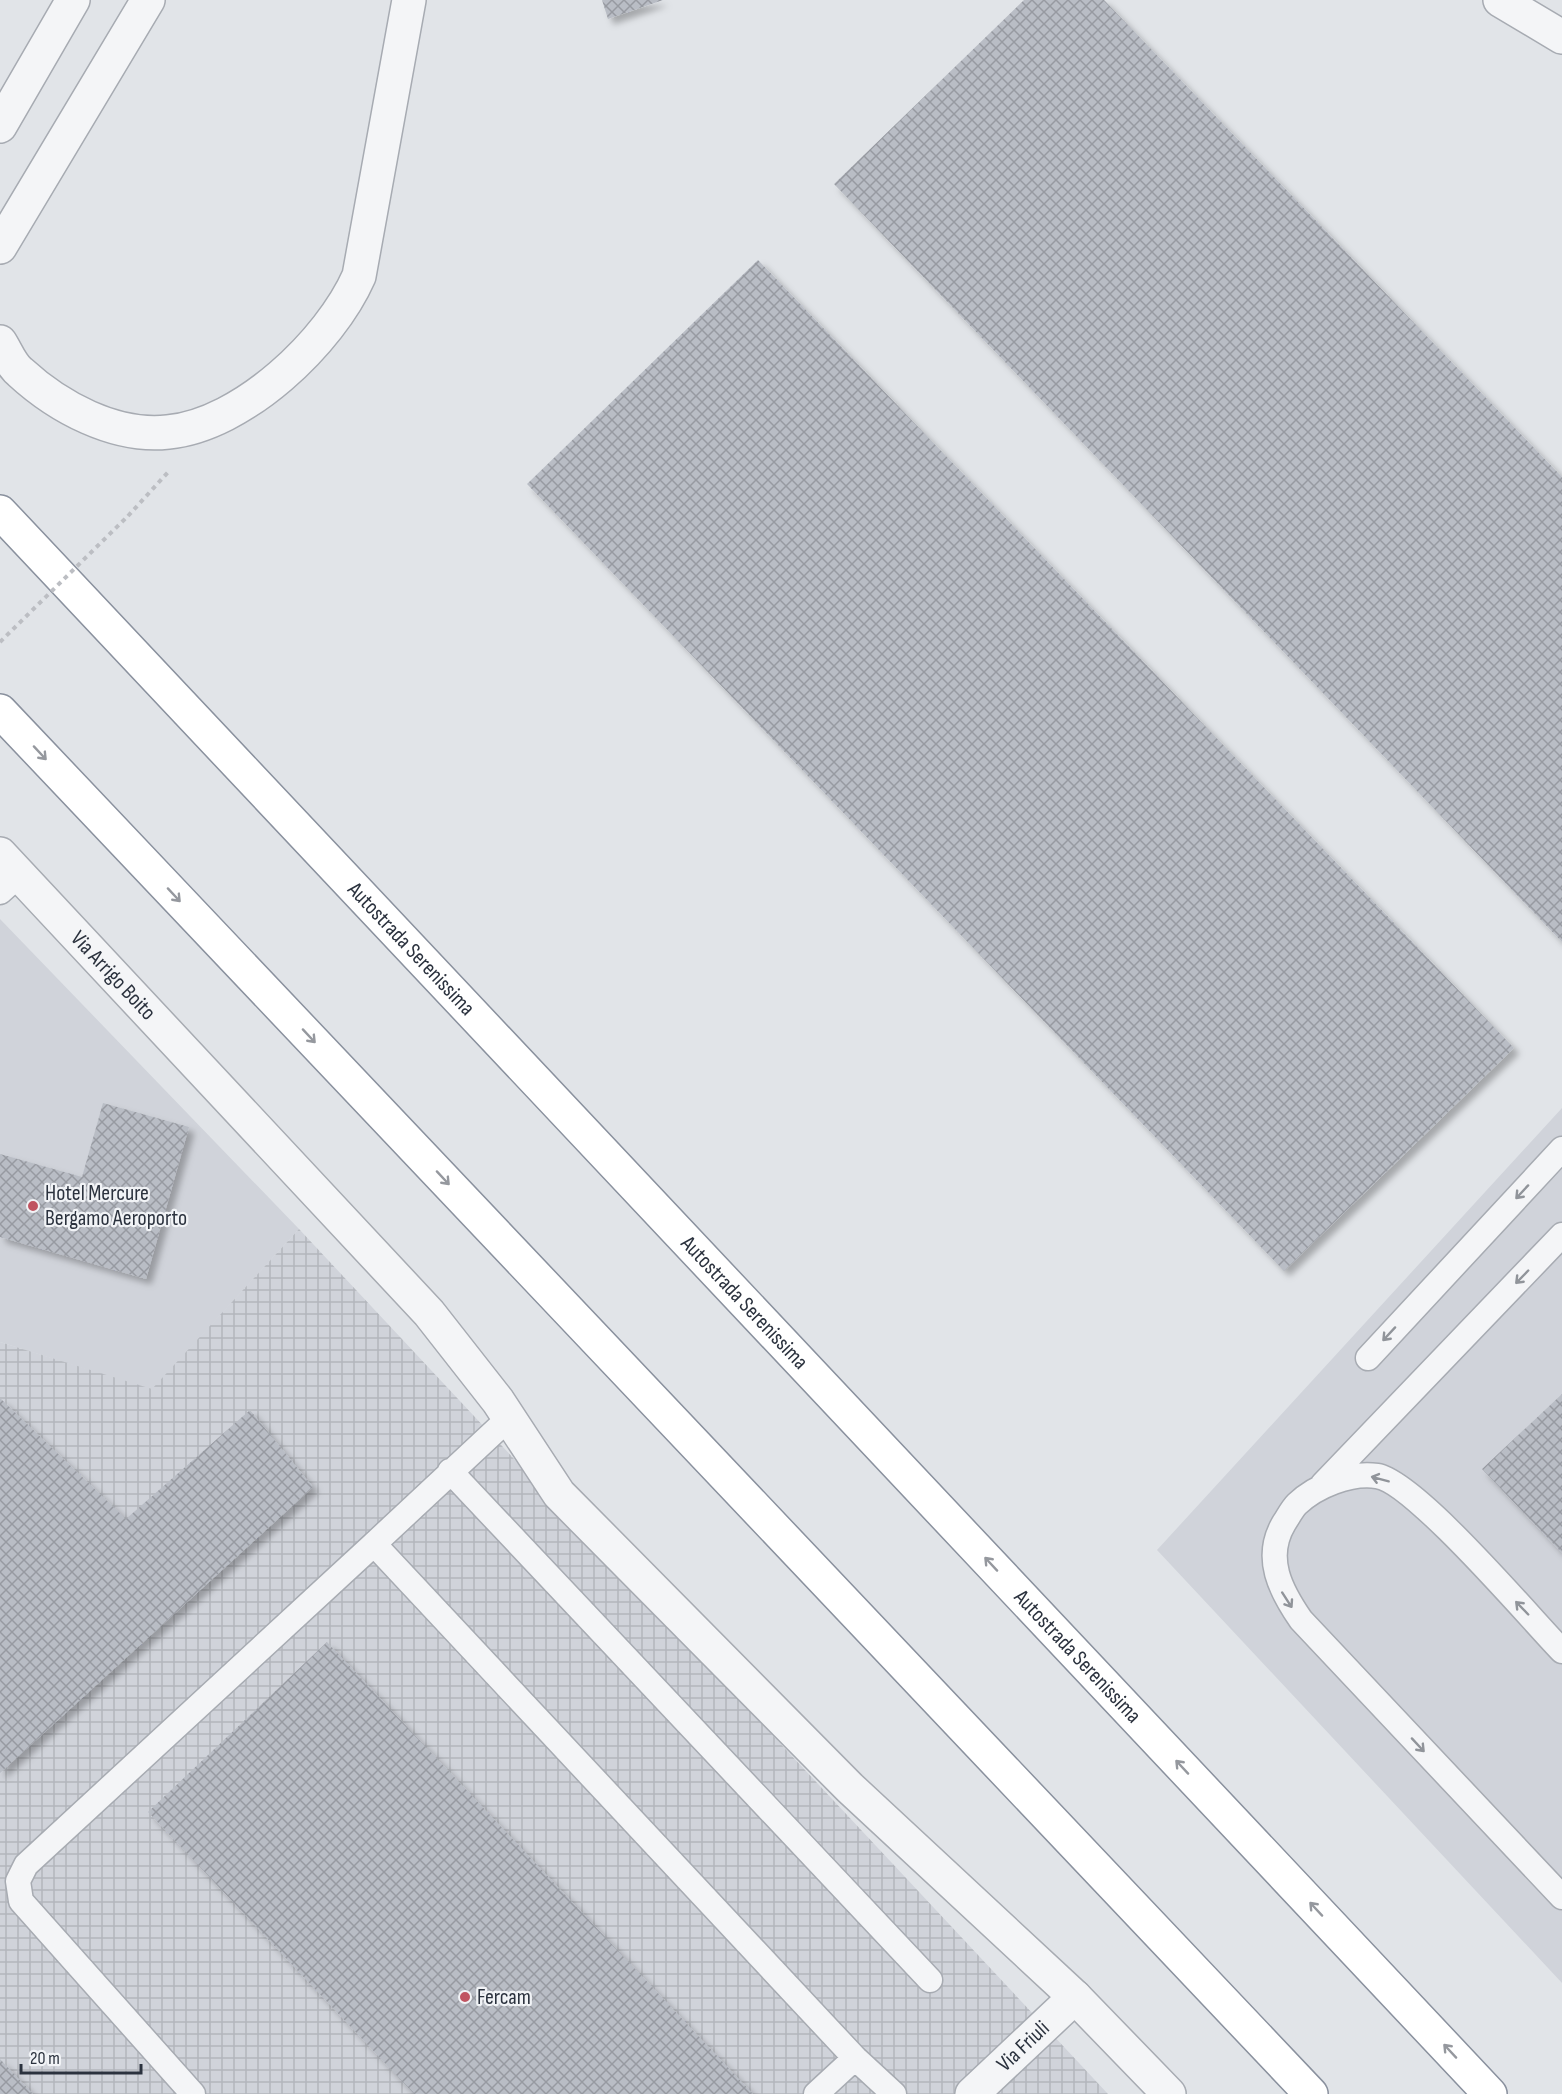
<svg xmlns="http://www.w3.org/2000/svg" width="1562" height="2094" font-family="'Sofia Sans Condensed',sans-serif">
<defs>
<pattern id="industrial-grid" width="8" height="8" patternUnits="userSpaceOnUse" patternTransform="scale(1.5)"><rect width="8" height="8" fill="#d0d3da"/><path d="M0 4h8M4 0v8" fill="none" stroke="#b3b6bc"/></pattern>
<pattern id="building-cross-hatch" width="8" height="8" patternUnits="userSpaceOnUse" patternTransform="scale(1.5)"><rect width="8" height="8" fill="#b9bdc5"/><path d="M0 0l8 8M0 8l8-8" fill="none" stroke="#979aa1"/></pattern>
<filter id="shadow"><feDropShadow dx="5.5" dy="5.5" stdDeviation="3" flood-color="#0004"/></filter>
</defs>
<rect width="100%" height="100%" fill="#e1e4e8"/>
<path fill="#d0d3da" d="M0,919L299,1229L152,1390L0,1342Z
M1562,1108V1983L1157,1550Z"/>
<path fill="url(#industrial-grid)" d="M299,1229L1108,2094H0V1342L152,1389Z"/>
<path fill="url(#building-cross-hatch)" filter="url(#shadow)" d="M602,0H663L608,19Z
M1024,0H1104L1562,477V942L834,184Z
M758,260L1514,1048L1284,1271L527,484Z
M103,1103L189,1127L146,1279L0,1237V1154L82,1177Z
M1562,1394V1553L1482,1469Z
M0,1398L126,1519L250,1410L313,1487L0,1773Z
M327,1642L753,2094H414L148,1812Z
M0,2059L33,2094H0Z"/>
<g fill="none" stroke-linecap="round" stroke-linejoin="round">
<defs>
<path id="service" d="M0,892L19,875
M1368,1358L1562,1149
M509,1418L374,1544L855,2058L894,2094
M450,1471L930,1980
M1323,1484L1562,1235
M1562,1651C1530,1618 1414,1481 1377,1476C1350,1472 1316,1486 1297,1504C1292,1509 1288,1517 1284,1523C1263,1558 1281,1591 1301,1620L1562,1897
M193,2094L21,1901L18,1881L26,1865L374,1544
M816,2094L855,2058"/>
<g id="minor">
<path d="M1500,0L1562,37"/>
<path d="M0,126L73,0"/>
<path d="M0,247L148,0"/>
<path d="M0,342C6,351 11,365 20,372C58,407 115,438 168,432C243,425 330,342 359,276L409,0"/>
<path id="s1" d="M972,2094L1075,1997"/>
</g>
<g id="tertiary">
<path id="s2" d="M0,854L429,1313L498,1401L559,1494L850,1788L1075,1997L1169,2094"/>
</g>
<g id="motorway">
<path id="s3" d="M0,512L1490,2094"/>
<path d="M0,711L1311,2094"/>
</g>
</defs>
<use href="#service" stroke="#a7abb2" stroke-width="27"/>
<use href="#minor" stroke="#a7abb2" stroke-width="36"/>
<use href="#tertiary" stroke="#a7abb2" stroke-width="36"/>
<use href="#motorway" stroke="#8a919e" stroke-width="36"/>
<path stroke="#bcbec3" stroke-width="4" stroke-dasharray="4.5 4.5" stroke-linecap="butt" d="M128,516L170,470"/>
<use href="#service" stroke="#f4f5f7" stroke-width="24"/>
<use href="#minor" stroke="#f4f5f7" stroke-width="33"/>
<use href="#tertiary" stroke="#f4f5f7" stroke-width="33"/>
<use href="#motorway" stroke="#fff" stroke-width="33"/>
<path stroke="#bcbec3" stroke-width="4" stroke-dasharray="4.5 4.5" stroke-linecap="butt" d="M0,642L128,516"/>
</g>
<defs><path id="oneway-shaft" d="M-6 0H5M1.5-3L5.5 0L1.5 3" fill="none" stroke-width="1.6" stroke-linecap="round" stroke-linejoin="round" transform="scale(1.5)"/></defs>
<g stroke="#95989e">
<use href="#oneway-shaft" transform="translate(40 753) rotate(47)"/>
<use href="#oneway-shaft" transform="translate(174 895) rotate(47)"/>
<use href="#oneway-shaft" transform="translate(309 1036) rotate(47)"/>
<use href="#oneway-shaft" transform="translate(443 1178) rotate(47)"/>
<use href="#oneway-shaft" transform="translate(991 1564) rotate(-133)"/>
<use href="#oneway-shaft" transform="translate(1182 1767) rotate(-133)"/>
<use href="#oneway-shaft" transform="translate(1316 1909) rotate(-133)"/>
<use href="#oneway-shaft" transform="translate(1450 2051) rotate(-133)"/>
</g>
<g stroke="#90949a">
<use href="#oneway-shaft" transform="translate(1522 1192) rotate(133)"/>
<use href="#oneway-shaft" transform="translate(1522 1277) rotate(134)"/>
<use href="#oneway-shaft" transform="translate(1389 1334) rotate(133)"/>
<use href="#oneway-shaft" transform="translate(1380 1479) rotate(-165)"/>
<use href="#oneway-shaft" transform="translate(1287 1600) rotate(57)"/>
<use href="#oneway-shaft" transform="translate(1522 1608) rotate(-134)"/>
<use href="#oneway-shaft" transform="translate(1418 1745) rotate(47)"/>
</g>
<g fill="#c05461" stroke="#f1f3f6" stroke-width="2">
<circle cx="33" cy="1206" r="6"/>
<circle cx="465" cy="1997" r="6"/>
</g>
<g text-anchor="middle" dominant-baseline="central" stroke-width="4.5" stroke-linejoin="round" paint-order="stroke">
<g font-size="22" fill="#2b323e" stroke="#f1f3f6">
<text stroke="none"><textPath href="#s3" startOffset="600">Autostrada Serenissima</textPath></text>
<text stroke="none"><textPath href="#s2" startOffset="166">Via Arrigo Boito</textPath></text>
<text stroke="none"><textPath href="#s3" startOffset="1086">Autostrada Serenissima</textPath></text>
<text stroke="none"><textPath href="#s3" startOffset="1572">Autostrada Serenissima</textPath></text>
<text stroke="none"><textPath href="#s1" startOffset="70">Via Friuli</textPath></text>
</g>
<g font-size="22" fill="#2b323e" stroke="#f1f3f6" text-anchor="start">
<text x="45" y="1193">Hotel Mercure<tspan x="45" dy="25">Bergamo Aeroporto</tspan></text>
<text x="477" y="1997">Fercam</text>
</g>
</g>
<path d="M21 2064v9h120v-9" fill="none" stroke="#2b323e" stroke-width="3"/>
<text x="30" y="2064" font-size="18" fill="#2b323e" stroke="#f1f3f6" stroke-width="4.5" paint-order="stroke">20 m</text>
</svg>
